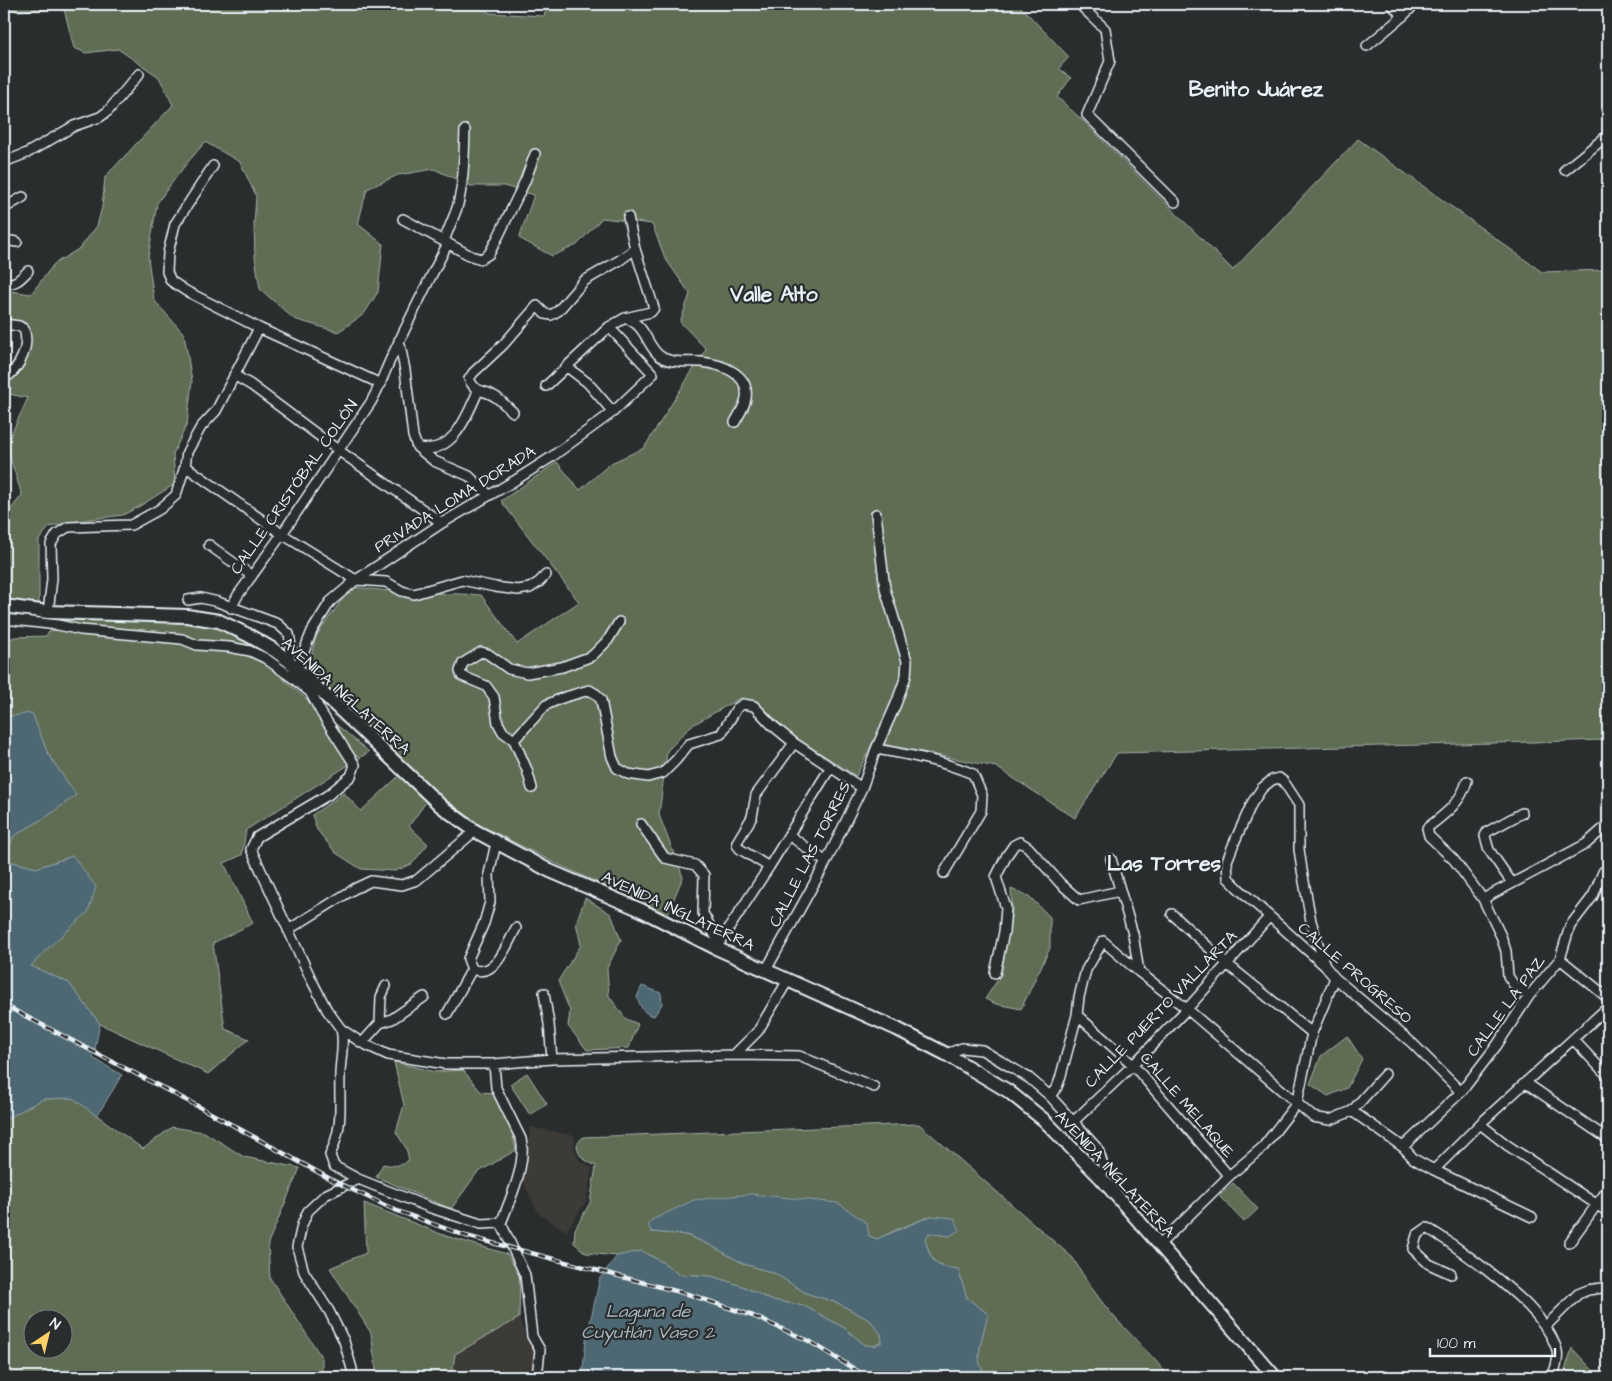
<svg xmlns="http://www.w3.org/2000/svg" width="1612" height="1381" font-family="'Architects Daughter',sans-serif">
<rect width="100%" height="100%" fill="#2a2d2e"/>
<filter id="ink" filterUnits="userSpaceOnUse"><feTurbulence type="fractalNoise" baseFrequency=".02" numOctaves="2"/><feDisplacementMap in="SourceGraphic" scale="10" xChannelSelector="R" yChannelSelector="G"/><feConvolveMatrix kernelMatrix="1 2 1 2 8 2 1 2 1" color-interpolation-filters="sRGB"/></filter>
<g filter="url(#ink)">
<path fill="#3e3b39" d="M531,1127L575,1136L574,1150L580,1161L592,1168L586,1201L566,1231L539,1214L523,1182Z
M519,1318L526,1337L535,1351L533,1374L531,1377H455L452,1376L454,1354Z"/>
<path fill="#616d54" stroke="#a4afa6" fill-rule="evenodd" d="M4,4H482L489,13L544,16L548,4H1018L1069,57L1059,68L1071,78L1057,97L1080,118L1233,270L1358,139L1542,272L1608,270V740L1117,753L1075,818L996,767L873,742L856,776L789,733L759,703L740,698L691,726L667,751L659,815L683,877L667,915L553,862L482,826L447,801L308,669L316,636L351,587L390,591L481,595L517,644L579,602L501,501L557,462L580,490L611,463L644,448L706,349L680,322L690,294L665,258L652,224L602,218L577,245L552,256L519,238L534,195L504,186H471L434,169L398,175L367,189L358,224L383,244L378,292L364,314L338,332L294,319L260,289L255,257L254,224L256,196L240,162L205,142L183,168L157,203L148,258L154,300L184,334L192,381L187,424L173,454L175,484L140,506L123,515L77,521L49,527L39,540V604L4,600V518L22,495L6,445L28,398L4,393V382L13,375L28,336L23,324L4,319V290L31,294L54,264L80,248L97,226L102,207L105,177L173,105L159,77L118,49L86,53L74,48L64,9L16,11Z
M59,619L185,623L215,626L248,641L281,662L284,680L369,752L246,830L242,855L224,863L253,923L213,943L225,1029L249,1039L208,1074L100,1024L69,983L31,966L48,948L73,856L36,868L4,860V856L14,836L49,815L76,795L48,754L32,714L4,717V642L14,637L46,636Z
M399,776L426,802L409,826L428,844L412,864L395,871L361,869L336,853L317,830L312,815L344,793L361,811Z
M1011,889L1029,896L1050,917V948L1021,1009L996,1004L985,999L1001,975L1012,910Z
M585,898L611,914L621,940L607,968L609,996L626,1019L638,1024L629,1048L587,1050L568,1026L570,1011L558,981L581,945L576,923Z
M1347,1036L1362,1059L1347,1088L1328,1096L1310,1084L1321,1056Z
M394,1062L435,1072L463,1070L481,1092L494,1093L510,1123L516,1150L477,1173L451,1209L376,1177L383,1164C393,1166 400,1167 409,1160L406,1148L396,1132L404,1105Z
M527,1073L547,1104L530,1115L510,1084Z
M73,1098L143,1149L172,1127L204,1132L244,1157L300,1168L268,1243L270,1278L322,1358V1377H4V1120L43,1099ZM32,1318H62V1348H32Z
M919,1124L1073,1258C1085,1279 1100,1301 1116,1319C1134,1338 1153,1356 1169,1377H1048L1035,1369L1031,1377H991C988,1375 984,1372 982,1369C974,1358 985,1327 988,1314L967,1298L958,1269C933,1267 932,1261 925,1239L929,1233L949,1236L931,1216L898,1229L877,1239L869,1236L652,1232L686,1235L712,1246L744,1264L774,1273L806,1293L838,1303L871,1321L881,1334L882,1341L874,1346L865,1345L843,1327L804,1306L771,1300L742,1286L711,1276L678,1274L664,1263L642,1251L617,1256L586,1253L574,1243L575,1229L590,1203L596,1166C585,1160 577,1157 577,1144L583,1137Z
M1233,1183L1258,1209L1244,1222L1219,1196Z
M364,1203L446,1236L507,1254L520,1276L519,1318L455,1354L452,1375L455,1377H377L371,1333L330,1268L366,1253Z
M1572,1348L1599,1377H1563Z"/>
<path fill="#4d6772" stroke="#8b9ea8" d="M32,713L48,754L76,795L49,815L14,836L4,856V717Z
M73,856L96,887L88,912L48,948L31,966L69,983L100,1024L93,1058L122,1075L97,1116L73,1098L43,1099L4,1120V860L36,868Z
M642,986L661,993L662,1004L654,1016C643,1014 641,1007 637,997Z
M751,1194L838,1203L867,1223L869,1236L877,1239L931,1216L954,1218L960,1230L949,1236L929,1233L925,1239C932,1262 933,1267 958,1269L967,1298L988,1314C985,1327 974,1358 982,1369C984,1372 988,1375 991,1377H582L586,1340L600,1278L617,1256L641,1251L664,1263L678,1274L711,1276L742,1286L771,1300L804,1306L843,1327L865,1345L874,1346L882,1342L881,1334L871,1321L838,1303L806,1293L774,1273L744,1264L712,1246L687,1235L652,1232L648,1226L652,1220L694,1200Z"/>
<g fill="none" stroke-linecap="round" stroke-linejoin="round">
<defs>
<path id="street" d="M1079,4L1105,29L1110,61L1087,115L1175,202
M1391,4L1403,16
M1367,46L1403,16L1415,4
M4,106L5,105
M4,162L27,153L74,126L100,117L108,111L139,74
M213,166L175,224L168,253L167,272L171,281L186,291L259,328L381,384
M1565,170L1608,135
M4,208L23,197
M403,219L471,256L481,259L489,254L498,237L525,181L535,154
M4,240L17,242
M444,241C448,230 453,219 457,208C464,183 464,157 465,130
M4,282C15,286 21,278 28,271
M625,318C647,325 646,346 660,356C671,364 688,361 701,362C720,364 750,373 746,398C745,406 739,415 735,422
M4,324L19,326L24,329C30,346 20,369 4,379
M609,327L653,374L613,412L550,458L514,481L442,523L356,580L330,602L312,631L297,669L290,676L310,692L322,714L355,765L351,776L328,795L257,837L251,849L311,979L327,1010L341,1029L362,1043L388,1055L446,1064H494L552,1059L734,1055L758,1031L788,980
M399,340L405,370L413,436L417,447L434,461L469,476L489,495
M567,367L588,383L613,412
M234,375L251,385L338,450L442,523
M546,386L609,327L625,318L651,312L654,308L635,249L628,217
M513,412C507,407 501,400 494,396C482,388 477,395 469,379L473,373L503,345L537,306L545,314L551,315L558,311L584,281L620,260L635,249
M419,448C453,455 467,416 478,391
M185,466L282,534L356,580L386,582L402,591L414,594L462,580L495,587L518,590L530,588L539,582L546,575
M209,545L252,576
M188,600L201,598L218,602L278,624L289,634L291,646L289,661
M231,608L238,595L282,534L371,402C381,385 386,367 395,350C412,314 430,278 448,243
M48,612L52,579L51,544L57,534L68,527L131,525L160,509L176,495L185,466L187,452L201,427L216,411L259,328
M4,619L58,625L81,630L182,639L197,645L229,647L250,651L265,658L290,676
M619,622L608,640L592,656L562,667L527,673L509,669L488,654L481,652L463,663L460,671L462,676L486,686L494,697L498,723L503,732L514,740L546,705L562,698L589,690L596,694L601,700L612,757L617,768L628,774L648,777L663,773L676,760L689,744L721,734L737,708L743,704L754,706L772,725L794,743L862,788
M514,740L527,770L532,788
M876,749C909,755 943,761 973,774L982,795L981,811L944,873
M1467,781C1461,803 1444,815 1427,828L1429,836L1454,860L1483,899L1501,936L1506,951L1508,976L1514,985L1529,996
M641,824L665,858L695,865L704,875L703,913L719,943
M789,835L826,862
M1111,859L1133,934L1139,972
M769,867L740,849L737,845V842L752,817L756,795L794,743
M1512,883L1489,850L1485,836L1487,832L1522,813
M1483,899L1586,844L1604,828
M1172,914L1227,964L1312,1033
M288,930L354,889L371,881L402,885L417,880L475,831
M716,948L769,867L830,768
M1560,959L1608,998
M1325,966L1311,921L1302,870L1299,849V805L1284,782L1279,778L1272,780L1262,788L1252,803L1234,843L1227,861L1228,878L1239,889L1325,966L1335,978L1412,1043L1461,1092
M472,969L468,959L484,923L490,902L489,874L496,843
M472,969C496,979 507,944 516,928
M766,970L826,862L862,788L876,749L896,704L906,676L907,661L885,589L876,514
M995,973L1004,932L1006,908L996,877L1007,855L1014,845L1020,842L1028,847L1060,883L1079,900L1120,891
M544,993L549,1024L552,1059
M447,1014L472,969
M1077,1015L1133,1065L1229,1176
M380,1023L381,997L386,986
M341,1029C345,1045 340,1059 340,1075C339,1108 344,1124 330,1155L334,1166L358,1179L431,1208L481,1224L501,1223
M1573,1039L1602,1070L1608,1075
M362,1043L380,1023L392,1019L424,997
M946,1054L962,1048L982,1050L1029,1078L1050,1096L1098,1149L1104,1168L1101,1178
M734,1055L799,1056L874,1087
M494,1064L496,1088L521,1139C527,1163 510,1200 501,1223
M1526,1083L1608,1139
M1050,1096L1057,1087L1060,1079L1077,1015L1079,997L1086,970L1103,941L1139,972L1187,1009L1313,1117L1330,1120L1352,1111L1403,1147L1414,1159L1434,1170L1532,1217
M1352,1111L1385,1074
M1074,1121L1133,1065L1187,1009L1269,917
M1480,1124L1507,1145L1608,1212
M1403,1147L1461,1092L1497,1045L1529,996L1560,959L1570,926L1593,896L1603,872L1608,867
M1434,1170L1480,1124L1608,1007
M501,1223L525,1275L532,1336L540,1350L537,1377
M1569,1243L1608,1189
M1159,1245L1229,1176L1263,1147L1297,1103L1312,1033L1335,978
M1451,1274L1429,1264L1413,1249L1417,1235L1427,1228C1448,1240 1465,1254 1484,1268C1510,1289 1544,1314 1556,1347C1560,1357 1556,1368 1552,1377
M1545,1327L1578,1294L1588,1290L1608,1287
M352,1377V1369L344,1341L329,1311L304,1272L297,1247L302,1225L308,1211L325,1195L358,1179"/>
<path id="secondary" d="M4,606L48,612L187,616L219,621L248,635L274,650L289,661L441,806L475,831L550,871L641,910L716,948L897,1029L946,1054L1008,1091L1044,1120L1101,1178L1275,1377"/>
</defs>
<use href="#street" stroke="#e8f1f8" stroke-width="12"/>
<use href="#secondary" stroke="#e8f1f8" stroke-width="16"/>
<use href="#street" stroke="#2a2d2e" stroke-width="9"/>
<use href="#secondary" stroke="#2a2d2e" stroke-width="12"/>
<defs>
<path id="rail" d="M4,1005L205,1110L334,1181L395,1210L466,1236L691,1295L753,1316L809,1341L867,1377"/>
</defs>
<use href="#rail" stroke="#e8f1f8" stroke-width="4.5"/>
<use href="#rail" stroke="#2a2d2e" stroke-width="2.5" stroke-dasharray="8" stroke-linecap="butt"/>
</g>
</g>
<g text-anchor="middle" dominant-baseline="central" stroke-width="4.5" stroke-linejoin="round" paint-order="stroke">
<g font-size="16" fill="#e8f1f8" stroke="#2a2d2e">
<text transform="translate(294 487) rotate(-55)">CALLE CRISTÓBAL COLÓN</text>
<text transform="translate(455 499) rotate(-32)">PRIVADA LOMA DORADA</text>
<text transform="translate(346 696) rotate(42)">AVENIDA INGLATERRA</text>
<text transform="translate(810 854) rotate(-63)">CALLE LAS TORRES</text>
<text transform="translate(678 911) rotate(25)">AVENIDA INGLATERRA</text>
<text transform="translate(1355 973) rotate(41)">CALLE PROGRESO</text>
<text transform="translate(1506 1006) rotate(-54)">CALLE LA PAZ</text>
<text transform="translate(1161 1009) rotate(-46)">CALLE PUERTO VALLARTA</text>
<text transform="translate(1187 1105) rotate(49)">CALLE MELAQUE</text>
<text transform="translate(1115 1174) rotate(47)">AVENIDA INGLATERRA</text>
</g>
<g font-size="18" font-style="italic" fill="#aabac2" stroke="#2a2d2e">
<text x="648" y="1311">Laguna de<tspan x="648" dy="21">Cuyutlán Vaso 2</tspan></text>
</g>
<g font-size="21" font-weight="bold" fill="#e8f1f8" stroke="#2a2d2e">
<text x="1256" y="89">Benito Juárez</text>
<text x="774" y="294">Valle Alto</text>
<text x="1164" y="863">Las Torres</text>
</g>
</g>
<rect width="1612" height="1381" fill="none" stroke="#2a2d2e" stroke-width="20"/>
<rect x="10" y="10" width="1592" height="1361" fill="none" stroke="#e8f1f8" stroke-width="2" filter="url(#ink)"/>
<g transform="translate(48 1334) rotate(35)"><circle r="24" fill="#2a2d2e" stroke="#767b7f"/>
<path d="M0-4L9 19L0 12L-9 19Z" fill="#ffd166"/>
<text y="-8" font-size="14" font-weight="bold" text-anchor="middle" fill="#e8f1f8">N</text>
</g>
<path d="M1430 1348v8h125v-8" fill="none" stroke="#e8f1f8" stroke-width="2.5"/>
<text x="1437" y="1348" font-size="15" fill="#e8f1f8" stroke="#2a2d2e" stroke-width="4" paint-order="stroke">100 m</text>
</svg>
